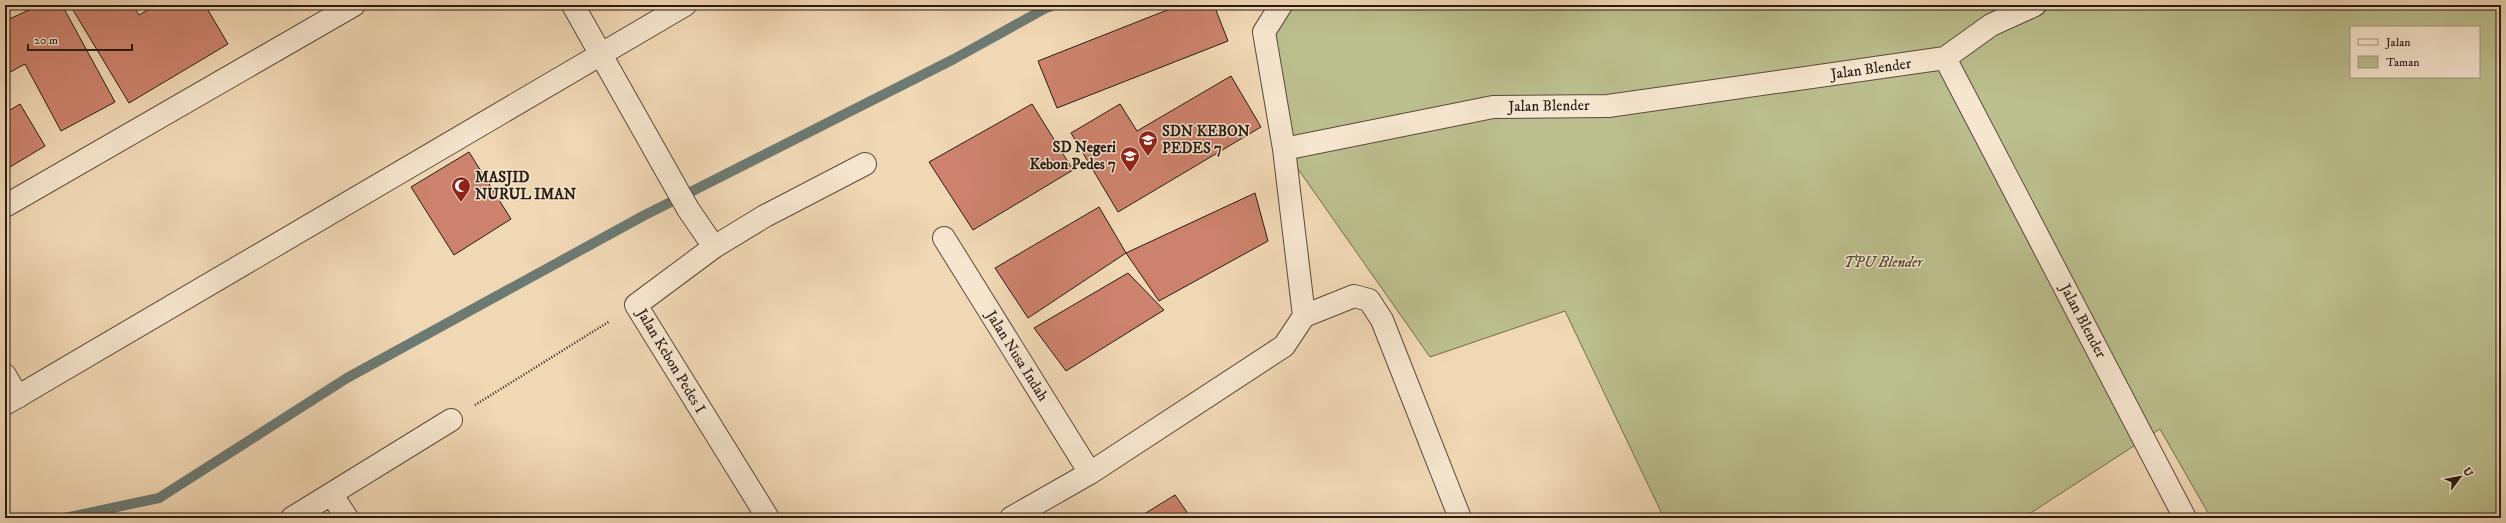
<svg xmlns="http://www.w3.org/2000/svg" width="2506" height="523" font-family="'IM FELL DW Pica',serif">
<rect width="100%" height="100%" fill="#f1d8b5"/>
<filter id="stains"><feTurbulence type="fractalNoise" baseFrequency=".005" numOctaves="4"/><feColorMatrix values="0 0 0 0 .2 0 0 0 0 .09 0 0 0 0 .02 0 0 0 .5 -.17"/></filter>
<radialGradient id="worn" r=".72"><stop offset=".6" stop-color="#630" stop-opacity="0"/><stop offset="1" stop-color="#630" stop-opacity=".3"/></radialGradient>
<path fill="#bbbe8d" stroke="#726c51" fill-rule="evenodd" d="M1281,5H2501V518H2211L2160,429L2023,518H1664L1565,311L1430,357L1284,149L1264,32ZM2351,27H2479V77H2351Z"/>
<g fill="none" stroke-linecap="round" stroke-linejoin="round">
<path stroke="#6d7a73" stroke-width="10" d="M65,518L159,498L347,378L643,216L954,59L1046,8L1055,5"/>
</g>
<path fill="#cd826d" stroke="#291b15" d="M40,5H62L115,102L61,131L25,64L5,75V21Z
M70,5H133L139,15L156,5H205L228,44L129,103Z
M1180,5H1214L1228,41L1057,108L1038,61Z
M1231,76L1261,127L1118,212L1071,133L1120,104L1137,131Z
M20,104L45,146L5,170V113Z
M1032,104L1073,170L973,230L929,162Z
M469,152L511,219L454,255L411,187Z
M1255,193L1268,241L1159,301L1126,253Z
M1099,207L1126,253L1028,318L995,268Z
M1128,273L1164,310L1066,371L1034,328Z
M1175,495L1191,518H1142L1141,516Z"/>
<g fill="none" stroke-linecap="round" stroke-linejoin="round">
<defs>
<path id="minor" d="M573,5L688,209L714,247L636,305L768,518
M1945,58L1991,25L2035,5
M1284,149L1493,107L1608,106L1945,58L2185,518
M5,206L354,5
M944,238L1090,473
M714,247L765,216L865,164
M1304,316L1354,296L1369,300L1382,320L1460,518
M5,375L18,397
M5,404L685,5
M332,495L347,518
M292,518L451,420
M1011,518L1090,473L1284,346L1304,316L1284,149L1264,32L1281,5"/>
</defs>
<use href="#minor" stroke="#5b4a3d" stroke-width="24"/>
<path stroke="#291b15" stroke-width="2.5" stroke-dasharray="1 2" stroke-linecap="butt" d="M475,405L610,321"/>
<use href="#minor" stroke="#f6e6cf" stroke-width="22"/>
</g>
<defs>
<symbol id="school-pin" viewBox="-11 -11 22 30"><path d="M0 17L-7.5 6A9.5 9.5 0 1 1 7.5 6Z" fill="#8f2418" stroke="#f6e6cf"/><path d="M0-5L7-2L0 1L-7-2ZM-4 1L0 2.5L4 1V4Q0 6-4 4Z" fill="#fff"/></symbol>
<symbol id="mosque-pin" viewBox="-11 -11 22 30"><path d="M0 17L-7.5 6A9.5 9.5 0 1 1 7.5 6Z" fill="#8f2418" stroke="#f6e6cf"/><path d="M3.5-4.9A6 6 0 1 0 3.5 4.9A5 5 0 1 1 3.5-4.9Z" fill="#fff"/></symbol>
</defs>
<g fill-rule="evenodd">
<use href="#school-pin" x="1137" y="129" width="22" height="30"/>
<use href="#school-pin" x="1119" y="145" width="22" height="30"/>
<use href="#mosque-pin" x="450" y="175" width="22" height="30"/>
</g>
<g text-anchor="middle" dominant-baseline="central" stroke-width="3" stroke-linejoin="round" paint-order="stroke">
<g font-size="15" fill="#291b15" stroke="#f6e6cf">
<text transform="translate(1871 69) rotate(-8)">Jalan Blender</text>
<text transform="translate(1549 106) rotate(-1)">Jalan Blender</text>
<text transform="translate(2083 321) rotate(62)">Jalan Blender</text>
<text transform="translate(1017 356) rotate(58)">Jalan Nusa Indah</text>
<text transform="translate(671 361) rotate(59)">Jalan Kebon Pedes I</text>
</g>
<g font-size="15" font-weight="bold" fill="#291b15" stroke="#f6e6cf" text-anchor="start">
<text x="1162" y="131">SDN KEBON<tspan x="1162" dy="17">PEDES 7</tspan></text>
<text x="1116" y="147" text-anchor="end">SD Negeri<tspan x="1116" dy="17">Kebon Pedes 7</tspan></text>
<text x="475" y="177">MASJID<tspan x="475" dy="17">NURUL IMAN</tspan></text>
</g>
<g font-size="15" font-style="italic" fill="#554c39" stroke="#f6e6cf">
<text x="1883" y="262">TPU Blender</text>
</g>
</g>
<rect width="2506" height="523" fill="none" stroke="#f1d8b5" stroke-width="20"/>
<rect x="6" y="6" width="2494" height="511" fill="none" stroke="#291b15" stroke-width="2"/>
<rect x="10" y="10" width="2486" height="503" fill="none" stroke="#291b15"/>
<rect x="2350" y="26" width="130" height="52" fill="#f6e6cf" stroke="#a49585"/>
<rect x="2358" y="39" width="20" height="6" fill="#f6e6cf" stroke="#a49585"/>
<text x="2386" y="46" font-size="12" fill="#291b15">Jalan</text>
<rect x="2358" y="56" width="20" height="12" fill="#bbbe8d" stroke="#a49585"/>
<text x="2386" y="66" font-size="12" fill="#291b15">Taman</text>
<g transform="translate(2460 477) rotate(58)" stroke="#f6e6cf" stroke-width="3" paint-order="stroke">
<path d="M0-3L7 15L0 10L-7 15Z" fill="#291b15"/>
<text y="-6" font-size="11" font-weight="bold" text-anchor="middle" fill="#291b15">U</text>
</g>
<path d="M28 44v6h104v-6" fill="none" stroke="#291b15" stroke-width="2"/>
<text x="34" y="44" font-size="12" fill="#291b15" stroke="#f6e6cf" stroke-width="3" paint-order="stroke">20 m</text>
<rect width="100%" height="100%" filter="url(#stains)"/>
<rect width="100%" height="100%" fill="url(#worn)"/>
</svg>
